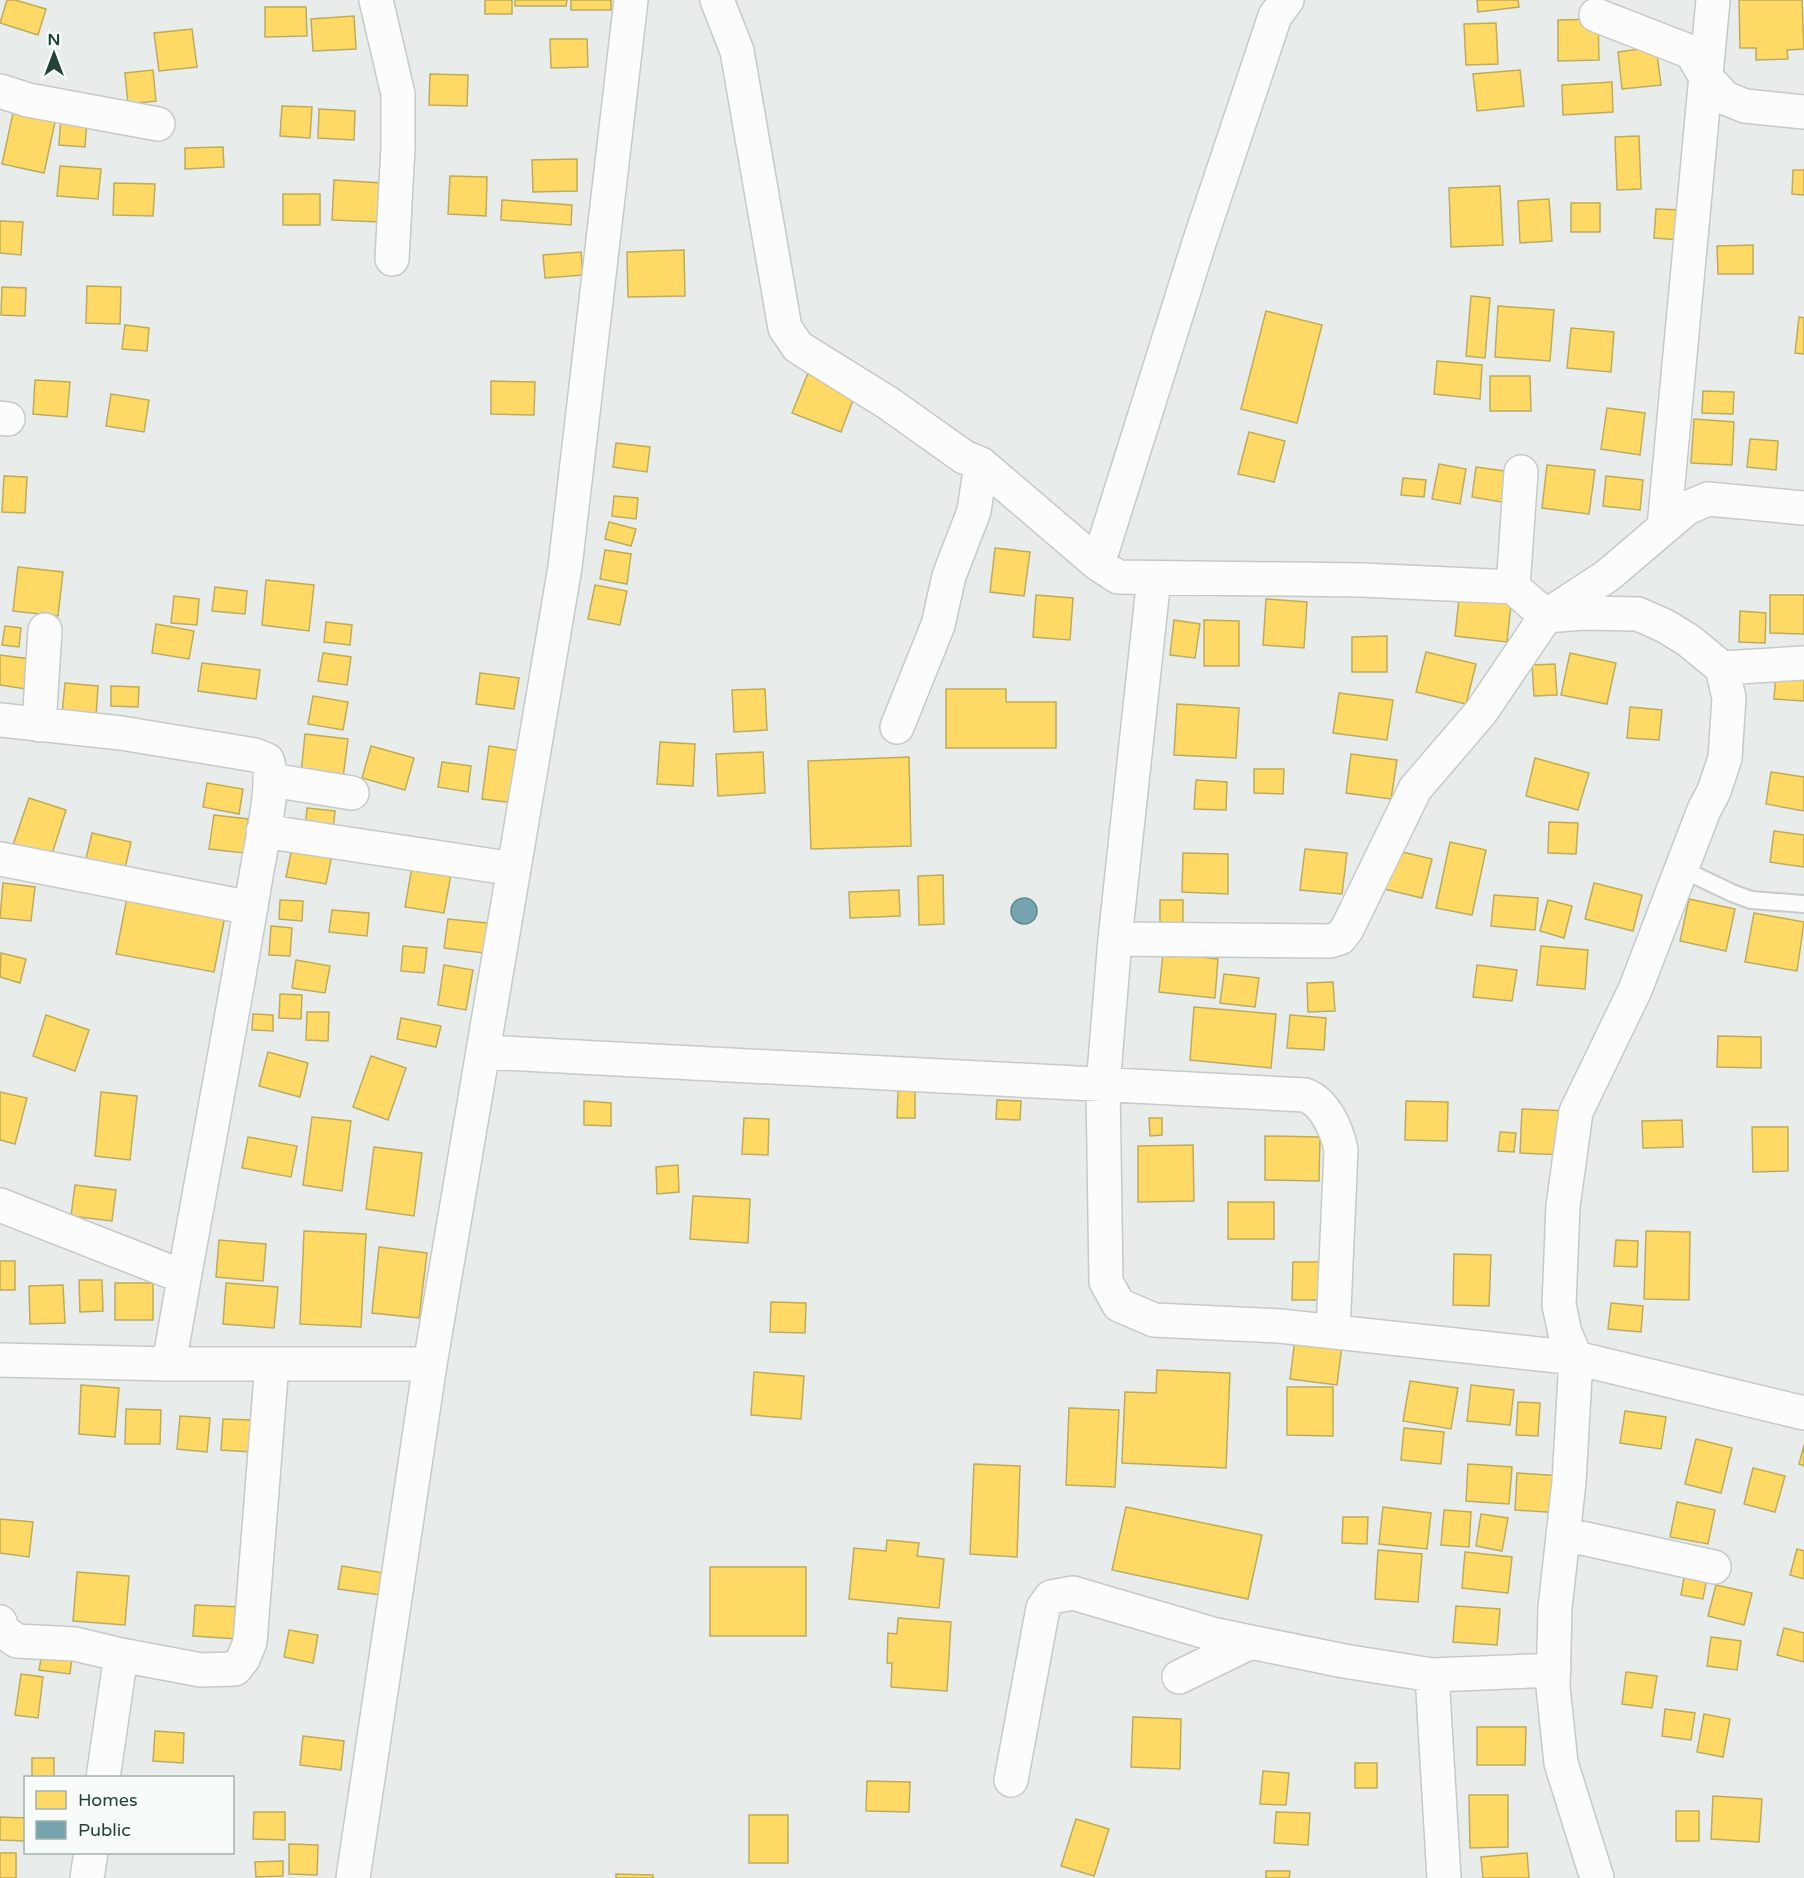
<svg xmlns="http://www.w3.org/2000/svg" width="1804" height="1878" font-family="'Varela Round',sans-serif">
<rect width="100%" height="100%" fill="#e8edeb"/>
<path fill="#ffd966" stroke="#bdac59" stroke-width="1.5" d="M7,0H15L46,9L38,35L0,23Z
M485,0H512V14H485Z
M515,0H567L566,6H515Z
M571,0H611V10H571Z
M1477,0H1518L1519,7L1478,12Z
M1739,0H1802L1804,49L1787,50L1788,59L1756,60V48H1740Z
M265,7H306L307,36L265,37Z
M354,16L356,49L313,51L311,19Z
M1598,19L1599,60L1558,61V20Z
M1496,23L1498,64L1466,65L1464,24Z
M192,29L197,67L159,71L154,33Z
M550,39H587L588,67L551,68Z
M1656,47L1661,85L1622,89L1618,52Z
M153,70L156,101L128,104L125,73Z
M1520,70L1524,106L1477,111L1473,74Z
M430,74L468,75L467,106L429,105Z
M1612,82L1613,112L1563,115L1562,85Z
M15,104L57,113L44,173L2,164Z
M282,106L312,107L310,138L280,136Z
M319,109L355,111L354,140L318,138Z
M61,117L87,120L85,147L59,145Z
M1639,136L1641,189L1617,190L1615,137Z
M223,147L224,167L185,169V148Z
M577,159V191L533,192L532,160Z
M60,166L101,169L98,199L57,196Z
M1793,170H1804V195L1792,194Z
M450,176L487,177L486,216L448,214Z
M334,180L382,183L380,222L332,220Z
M114,183L155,184L153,216L113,215Z
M1500,186L1503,245L1451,247L1449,188Z
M283,194H320V225H283Z
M1549,199L1552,241L1520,243L1518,201Z
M502,200L572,205L571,225L501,220Z
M1571,203H1600V232H1571Z
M1656,209L1683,210L1681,240L1654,238Z
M0,221L23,222L21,255L0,253Z
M1753,245V274H1718L1717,246Z
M684,250L685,296L628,297L627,252Z
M581,252L583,275L545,278L543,255Z
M87,286L121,287L120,324L86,323Z
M2,287L26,288L25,316L1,315Z
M1471,296L1490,298L1485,358L1466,356Z
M1498,306L1554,310L1550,361L1495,357Z
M1266,311L1322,325L1297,423L1241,409Z
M1799,317L1804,318V354L1795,353Z
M125,325L149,328L147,351L122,349Z
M1571,328L1614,332L1611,372L1567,368Z
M1437,361L1482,365L1480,399L1434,394Z
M808,373L856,392L841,432L792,413Z
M1490,376H1530L1531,411H1490Z
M35,380L70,382L67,417L33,414Z
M491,381L535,382L534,415L491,414Z
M1703,391L1734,392L1733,414L1702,413Z
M111,394L149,400L144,432L106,426Z
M1607,408L1645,413L1640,455L1601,449Z
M1694,419L1734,422L1732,465L1691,463Z
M1249,432L1285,441L1274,482L1238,474Z
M1750,439L1778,441L1776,470L1747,467Z
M616,443L650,447L647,472L613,467Z
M1439,464L1466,469L1460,504L1432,499Z
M1547,465L1595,470L1589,514L1542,508Z
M1476,467L1511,472L1507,503L1472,497Z
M4,476L27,477L25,513L2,512Z
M1606,476L1643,480L1640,510L1603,506Z
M1403,478L1426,480L1424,497L1401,495Z
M614,496L638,498L636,519L612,516Z
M609,522L636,529L631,546L605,539Z
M995,548L1030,552L1024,596L990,592Z
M605,550L631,554L627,584L600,579Z
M18,567L63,572L58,616L13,611Z
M266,580L314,585L309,631L262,625Z
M595,585L627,591L620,625L588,619Z
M215,587L247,591L245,614L212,611Z
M1036,595L1073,598L1070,640L1033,637Z
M1770,595H1804V634L1770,633Z
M174,596L199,599L197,625L171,623Z
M1459,598L1511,604L1507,642L1455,636Z
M1266,599L1307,602L1304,648L1263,645Z
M1740,611L1766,613L1765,643L1739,642Z
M1174,620L1200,624L1195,658L1170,655Z
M1204,620L1239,621V666H1204Z
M326,622L352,625L350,645L324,642Z
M156,624L194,631L189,659L152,653Z
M5,626L21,628L19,647L2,645Z
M1387,636V672H1352V637Z
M1426,652L1476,664L1466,704L1416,692Z
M323,653L351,657L347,685L318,681Z
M1570,653L1616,663L1607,704L1561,695Z
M0,655L30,659L26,689L0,685Z
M202,663L260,670L256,699L198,691Z
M1555,664L1557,695L1534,696L1532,665Z
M1776,672L1804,674V701L1774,699Z
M480,673L519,678L514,709L476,704Z
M65,683L98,686L96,717L62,714Z
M111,686L139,687L138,707L111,706Z
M765,689L767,730L734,732L732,690Z
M946,689H1006V702H1056V748H946Z
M1339,693L1393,700L1387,740L1333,733Z
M313,696L348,702L343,730L308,724Z
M1177,704L1239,708L1236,758L1174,755Z
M1630,707L1662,710L1659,740L1627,738Z
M305,734L348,739L343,778L301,774Z
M660,742L695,744L693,786L657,784Z
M371,746L414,758L405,790L362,778Z
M489,746L521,751L515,803L482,799Z
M763,752L765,793L718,796L716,754Z
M1351,754L1397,760L1391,799L1346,793Z
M909,757L911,846L811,849L808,761Z
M1535,758L1589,773L1578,810L1526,796Z
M442,762L471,766L468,792L438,787Z
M1254,769H1284L1283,794L1254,793Z
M1771,772L1804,777V811L1766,804Z
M1196,780L1227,782L1226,810L1194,809Z
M207,783L243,789L239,814L203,807Z
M29,798L66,810L51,857L13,845Z
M307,808L335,811L333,831L305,828Z
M214,815L248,819L244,853L209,849Z
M1549,822L1578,823L1576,854L1548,853Z
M1774,831L1804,835V867L1770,862Z
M92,833L131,842L123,877L84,867Z
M1450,842L1486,850L1472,915L1436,908Z
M292,848L332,855L326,884L286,877Z
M1305,849L1347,853L1342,894L1300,890Z
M1394,850L1432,859L1422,898L1384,889Z
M1183,853L1228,854V894L1182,892Z
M412,867L451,874L444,913L405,907Z
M943,875L944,924L919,925L918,876Z
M3,883L35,887L31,921L0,918Z
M1594,883L1642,895L1633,931L1585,919Z
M899,890L900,916L850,918L849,892Z
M1494,895L1538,898L1535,930L1491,926Z
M127,898L225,916L214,972L116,954Z
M1689,899L1735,909L1726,951L1680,941Z
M280,900L303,901L302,921L279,919Z
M1160,900H1183V929H1160Z
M1548,900L1572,906L1564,938L1540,931Z
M332,910L369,913L367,936L329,932Z
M1754,913L1804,922L1797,971L1745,962Z
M448,919L487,923L484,953L444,948Z
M271,926L292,928L290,956L269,955Z
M403,946L427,948L424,973L401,971Z
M1541,946L1588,950L1585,989L1537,985Z
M1,953L26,959L20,983L0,977Z
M1163,953L1218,959L1215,998L1159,992Z
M296,960L330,966L325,993L292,988Z
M444,965L473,970L466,1010L438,1005Z
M1477,965L1517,970L1512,1001L1473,997Z
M1224,974L1259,978L1255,1007L1220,1003Z
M1333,982L1335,1011L1308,1012L1307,983Z
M280,994L302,995L301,1019L279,1018Z
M1194,1007L1276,1014L1271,1068L1190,1060Z
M307,1012H329L328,1041L306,1040Z
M253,1014L273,1015V1031L252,1030Z
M46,1015L89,1030L75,1071L33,1056Z
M1290,1015L1326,1018L1324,1050L1287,1048Z
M401,1018L441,1026L436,1047L397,1039Z
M1718,1036L1761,1037V1068L1717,1067Z
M268,1052L308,1063L300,1097L259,1086Z
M371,1056L406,1068L388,1120L353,1107Z
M898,1091H915V1118H897Z
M0,1092L27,1098L15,1144L0,1140Z
M101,1092L137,1096L130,1160L95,1156Z
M997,1100L1021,1101L1020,1120L996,1119Z
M584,1101L611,1103V1126L584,1125Z
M1406,1101L1448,1102L1447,1141L1405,1140Z
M1522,1109L1567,1111L1564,1155L1520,1153Z
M312,1117L351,1121L342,1191L303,1185Z
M744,1118L769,1119L768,1155L742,1154Z
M1149,1118H1162V1135L1150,1136Z
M1682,1120L1683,1147L1643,1148L1642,1121Z
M1752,1127H1788V1171L1753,1172Z
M1500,1132L1516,1133L1514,1152L1498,1151Z
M1265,1136L1320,1137L1319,1181L1265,1180Z
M248,1137L297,1146L291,1177L242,1168Z
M1193,1145L1194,1201L1138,1202V1146Z
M374,1147L422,1153L414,1216L366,1209Z
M678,1165L679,1192L657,1194L656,1167Z
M75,1185L116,1190L112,1221L71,1216Z
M693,1196L750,1199L748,1243L690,1239Z
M1228,1202H1274V1239H1228Z
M304,1231L366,1234L361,1327L300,1324Z
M1646,1231L1690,1232L1689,1300L1644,1299Z
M219,1240L266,1244L263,1281L216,1277Z
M1616,1240L1638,1241L1637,1267L1614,1266Z
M379,1247L427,1253L419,1318L372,1313Z
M1454,1254L1491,1255L1489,1306L1453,1305Z
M0,1261H15V1290H0Z
M1293,1262H1326V1300H1292Z
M79,1280H102L103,1311L80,1312Z
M115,1283H153V1320H115Z
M226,1283L278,1287L274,1328L223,1324Z
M63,1285L65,1323L30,1324L29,1286Z
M771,1302L806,1303L805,1333L770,1332Z
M1611,1303L1643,1306L1641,1332L1608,1329Z
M1295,1339L1342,1345L1337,1385L1290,1379Z
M1157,1370L1230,1373L1226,1468L1122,1463L1125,1392L1156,1393Z
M754,1372L804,1376L801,1419L751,1415Z
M1410,1381L1458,1388L1451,1429L1403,1421Z
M81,1385L119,1388L115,1437L79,1434Z
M1471,1385L1514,1390L1510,1425L1467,1421Z
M1287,1387H1333V1436L1287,1435Z
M1518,1402L1540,1403L1538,1436L1516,1435Z
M1069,1408L1119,1410L1115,1487L1066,1485Z
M126,1409L161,1410L160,1444H125Z
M1625,1411L1666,1417L1661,1449L1620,1443Z
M180,1416L210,1418L207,1452L177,1449Z
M223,1419L253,1420L252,1452L221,1450Z
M1404,1428L1444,1432L1441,1464L1401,1460Z
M1696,1439L1732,1448L1721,1493L1685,1484Z
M1804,1445V1466L1799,1464Z
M974,1464L1020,1466L1017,1557L970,1554Z
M1468,1464L1512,1467L1509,1504L1466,1501Z
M1753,1468L1785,1476L1775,1512L1744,1504Z
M1517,1473L1564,1476L1562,1513L1515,1510Z
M1677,1502L1715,1510L1708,1544L1670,1537Z
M1126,1507L1262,1535L1248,1599L1112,1570Z
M1383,1507L1431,1513L1427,1549L1379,1544Z
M1444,1510L1471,1512L1469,1547L1441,1545Z
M1481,1514L1508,1518L1502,1551L1476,1546Z
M1343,1517H1368L1367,1544L1342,1543Z
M0,1519L33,1522L29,1557L0,1553Z
M887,1540L919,1543L917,1556L944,1559L939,1608L849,1599L854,1548L886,1551Z
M1797,1549L1804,1551V1579L1790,1575Z
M1378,1550L1422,1554L1418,1602L1375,1599Z
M1465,1552L1512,1557L1508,1593L1462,1588Z
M342,1566L384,1573L381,1595L338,1589Z
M710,1567H806V1636H710Z
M1686,1567L1708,1572L1703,1599L1681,1595Z
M77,1572L129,1576L125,1625L73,1621Z
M1716,1585L1752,1593L1744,1625L1708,1616Z
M195,1605L241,1607L239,1639L193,1636Z
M1456,1606L1500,1609L1497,1645L1453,1642Z
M898,1618L951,1622L947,1691L891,1687L892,1663H887L888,1633L897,1634Z
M1784,1628L1804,1633V1662L1777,1655Z
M289,1630L318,1635L313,1663L284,1657Z
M1711,1637L1741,1641L1737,1670L1707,1666Z
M42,1653L72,1657L70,1674L39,1670Z
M1626,1672L1657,1676L1652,1708L1622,1704Z
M21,1674L43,1677L38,1718L15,1715Z
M1665,1709L1695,1713L1691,1740L1662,1736Z
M1704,1714L1730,1719L1723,1757L1697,1752Z
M1133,1717L1181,1719L1180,1769L1131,1767Z
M1477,1727H1526L1525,1765H1477Z
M155,1731L184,1733L183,1763L153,1761Z
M303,1736L344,1741L341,1770L300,1765Z
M32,1758H54V1778H32Z
M1355,1763H1377V1788H1355Z
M1263,1771L1289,1773L1286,1805L1260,1804Z
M867,1781L910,1782L909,1812L866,1811Z
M1469,1795H1508V1847L1470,1848Z
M1713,1796L1762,1799L1759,1842L1711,1839Z
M1676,1811H1699V1841H1676Z
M254,1812H285V1840L253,1839Z
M1276,1812L1310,1813L1308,1845L1274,1843Z
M749,1815H788V1863H749Z
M0,1817L26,1818V1841L0,1840Z
M1076,1819L1109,1829L1094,1876L1061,1866Z
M289,1844L318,1845L317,1875L289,1874Z
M0,1853H16V1878H0Z
M1527,1853L1529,1878H1483L1481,1857Z
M283,1861V1876L256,1877L255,1862Z
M1266,1871H1290L1289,1878H1266Z
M616,1874L653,1875V1878H616Z"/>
<path fill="#76a5af" stroke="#5d878c" stroke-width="1.5" d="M1011 911a13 13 0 1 1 26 0a13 13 0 1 1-26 0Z"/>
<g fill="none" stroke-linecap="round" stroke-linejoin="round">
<defs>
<path id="lane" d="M1682,869L1732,893L1751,900L1804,904"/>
<path id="street" d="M376,0L398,94V147L392,259
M717,0L737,51L785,328L798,347L888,403L964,457L981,464L1098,564L1118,577L1362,580L1513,587L1546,616L1607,576L1687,508L1708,499L1804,508
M1596,15L1691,52L1705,76L1725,98L1745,106L1804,112
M0,91L28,100L158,124
M0,418L8,419
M1664,527L1713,0
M1098,564L1199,243L1275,16L1287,0
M1154,578L1115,939L1103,1086L1106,1282L1119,1305L1154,1320L1280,1326L1576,1358L1804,1413
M1513,587L1521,472
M1722,668L1804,663
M0,720L121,733L255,755L267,760C277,782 260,849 256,876C229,1039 197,1201 169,1364
M39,725L45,630
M897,727L938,625L949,576L974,511L981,464
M271,780L352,793
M263,831L514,869
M0,859L251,908
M1115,939L1330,941L1340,938L1347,929L1415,789L1481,712L1546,616L1582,613L1638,614L1665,626L1688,640L1722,668L1729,698L1725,758L1714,791L1704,810L1635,990L1576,1112L1563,1206L1559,1305L1565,1333L1576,1358L1569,1482L1555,1608L1553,1687L1561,1763L1597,1878
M484,1052L1305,1095C1325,1102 1337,1130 1341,1150L1333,1332
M0,1205L184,1277
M0,1360L169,1364H430
M1563,1534L1714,1567
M0,1622L3,1631L17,1641L75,1644L121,1655
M1432,1675L1444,1878
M1179,1677L1251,1642
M103,1778L121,1655L201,1670L235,1669L243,1659L250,1642L272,1364
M1011,1780L1043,1608L1051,1597L1073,1593L1216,1635L1344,1661L1432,1675L1554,1670
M87,1878L91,1852
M353,1878L430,1364L565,567L631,0"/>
</defs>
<use href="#lane" stroke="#c5cac8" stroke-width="20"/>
<use href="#street" stroke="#c5cac8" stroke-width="36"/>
<use href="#lane" stroke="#fcfcfc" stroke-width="16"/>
<use href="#street" stroke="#fcfcfc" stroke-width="33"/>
</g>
<rect x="24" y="1776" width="210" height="78" fill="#f7fbf9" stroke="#a3b1ad" stroke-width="1.5"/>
<rect x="36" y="1791" width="30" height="18" fill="#ffd966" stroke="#a3b1ad" stroke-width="1.5"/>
<text x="78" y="1806" font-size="18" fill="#24423a">Homes</text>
<rect x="36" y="1821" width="30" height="18" fill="#76a5af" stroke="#a3b1ad" stroke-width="1.5"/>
<text x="78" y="1836" font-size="18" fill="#24423a">Public</text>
<g transform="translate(54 54)" stroke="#f7fbf9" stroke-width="4.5" paint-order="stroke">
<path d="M0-4.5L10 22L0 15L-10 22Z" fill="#24423a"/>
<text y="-9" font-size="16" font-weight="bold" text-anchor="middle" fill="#24423a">N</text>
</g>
</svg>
